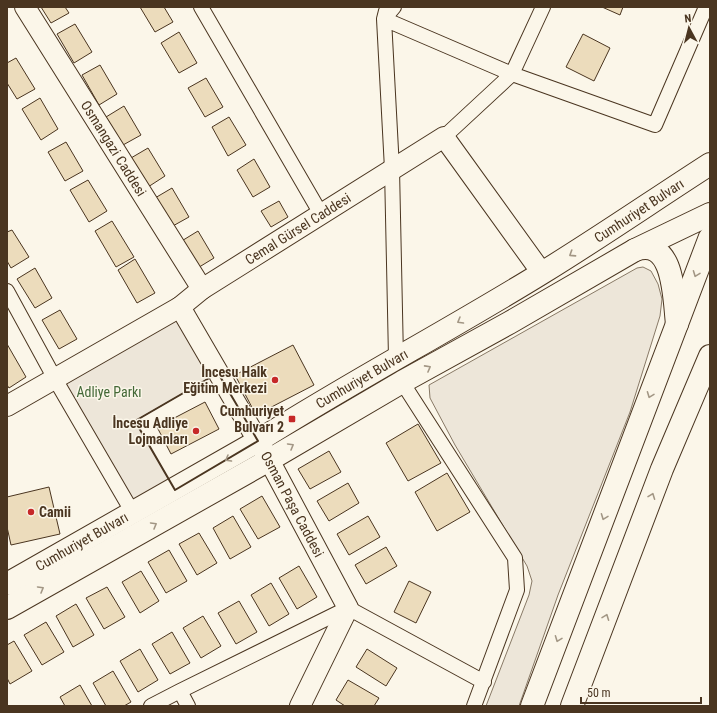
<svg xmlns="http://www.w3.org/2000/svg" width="717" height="713" font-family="'Roboto Condensed',sans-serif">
<rect width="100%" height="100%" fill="#fbf6e9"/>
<path fill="#ede6d9" stroke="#887966" d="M643,267L651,271L658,284L662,299L660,316L630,412L558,595L519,706H486L529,595L532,581L527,566L455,445L430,398L429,385L637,268Z
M180,307L218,373L135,421L175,490L133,513L55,379Z"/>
<path fill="#ecdcbc" stroke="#4a3520" d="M41,7H65L69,13L51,23Z
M140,7H164L173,22L155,32Z
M602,7H623L620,15Z
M75,24L92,52L74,63L57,34Z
M179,32L197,63L179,73L161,43Z
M583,34L610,48L594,81L566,67Z
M16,58L35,89L17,99L7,83V63Z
M100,65L117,94L99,105L82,75Z
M206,78L223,107L205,117L188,88Z
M40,98L58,129L41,140L22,109Z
M124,106L141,135L123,145L106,117Z
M229,117L246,145L228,156L212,127Z
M66,142L83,171L65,181L48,152Z
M148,148L165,176L148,187L131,158Z
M254,159L270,187L253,197L237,170Z
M88,180L107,211L89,222L70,190Z
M172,188L189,217L171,227L155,198Z
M279,201L288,217L271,227L261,211Z
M112,221L134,257L116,267L95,231Z
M12,230L29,257L11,268L7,261V232Z
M198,231L214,258L196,269L180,242Z
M135,259L155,293L137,303L118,270Z
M35,268L52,298L35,308L17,279Z
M60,310L77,339L59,349L42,320Z
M7,344L26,377L9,388L7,385Z
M293,345L314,385L256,415L235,375Z
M205,402L219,429L171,454L157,427Z
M418,424L441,463L408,481L386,443Z
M329,451L341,472L310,489L298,469Z
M447,473L470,512L437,531L415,492Z
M348,483L359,503L329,521L317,501Z
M49,487L60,534L11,545L7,527V497Z
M262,496L280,527L258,539L240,509Z
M233,516L251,547L230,559L213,528Z
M368,516L380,537L349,555L337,534Z
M199,533L217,563L197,575L179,544Z
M386,547L397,566L366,584L355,565Z
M169,550L187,581L166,593L148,562Z
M299,566L317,597L297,609L279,578Z
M141,571L159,601L140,613L122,582Z
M409,581L431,592L416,623L394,612Z
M271,583L289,614L269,626L251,595Z
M107,587L125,617L104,629L86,598Z
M239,601L257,632L236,644L218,613Z
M76,604L94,635L73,647L56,616Z
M203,616L221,646L201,658L183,628Z
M46,622L64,652L42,665L24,635Z
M172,632L190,663L170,674L152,644Z
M14,641L32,671L10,684L7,678V645Z
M140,649L158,680L138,692L120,661Z
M367,649L397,668L386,686L356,667Z
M113,671L131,702L124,706H106L93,683Z
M348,680L379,698L374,706H345L336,700Z
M80,685L92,706H65L60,697Z"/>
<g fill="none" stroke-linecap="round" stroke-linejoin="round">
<defs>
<path id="street" d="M201,7L321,214
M394,7L384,19L512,74L655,125L706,7
M386,11L384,19L392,169L396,358
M444,137L512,74L543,7
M7,291L55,379L133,513
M402,382L515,558L517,590L474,706
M180,691L188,706
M151,706L180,691L348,608L484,682"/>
<g id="secondary">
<path id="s1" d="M25,7L202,289"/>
<path id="s2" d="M180,307L269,460L348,608L300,706"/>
<path id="s3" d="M7,406L180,307L202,289L444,137L542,273"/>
</g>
<g id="primary">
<path d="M635,250C675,236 674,300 677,324"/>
<path id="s4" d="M7,584L258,441C351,382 448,331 542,273C599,238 654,200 710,164"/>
<path d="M7,608L269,460L402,382L509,323L635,250L710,214"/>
</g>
<path id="highway" d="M532,706L710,237
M572,706L662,469L710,356"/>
</defs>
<use href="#street" stroke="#4a3520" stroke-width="16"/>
<use href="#secondary" stroke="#4a3520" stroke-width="22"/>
<use href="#primary" stroke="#4a3520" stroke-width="24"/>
<use href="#highway" stroke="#4a3520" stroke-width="24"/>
<use href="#street" stroke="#fbf6e9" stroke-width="14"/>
<use href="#secondary" stroke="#fbf6e9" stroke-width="20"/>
<use href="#primary" stroke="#fbf6e9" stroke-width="22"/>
<use href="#highway" stroke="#fbf6e9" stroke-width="22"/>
<path stroke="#4a3520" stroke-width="2" d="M218,373L258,441L175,490L135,421Z"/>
</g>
<defs><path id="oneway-chevron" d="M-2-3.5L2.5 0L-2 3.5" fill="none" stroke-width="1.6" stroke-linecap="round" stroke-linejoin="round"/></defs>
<g stroke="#a29684">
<use href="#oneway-chevron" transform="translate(572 254) rotate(147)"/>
<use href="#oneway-chevron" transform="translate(696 274) rotate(111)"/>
<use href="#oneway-chevron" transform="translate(460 321) rotate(150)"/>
<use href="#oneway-chevron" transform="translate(428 368) rotate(-29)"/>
<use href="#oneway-chevron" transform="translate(650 395) rotate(111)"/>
<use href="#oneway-chevron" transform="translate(291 446) rotate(-30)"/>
<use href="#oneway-chevron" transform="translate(228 459) rotate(150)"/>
<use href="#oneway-chevron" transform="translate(652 496) rotate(-69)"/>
<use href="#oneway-chevron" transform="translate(604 517) rotate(111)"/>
<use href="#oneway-chevron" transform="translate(154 525) rotate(-30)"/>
<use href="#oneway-chevron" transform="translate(41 589) rotate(-30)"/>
<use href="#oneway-chevron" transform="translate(606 617) rotate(-69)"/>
<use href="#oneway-chevron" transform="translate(558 639) rotate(111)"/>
</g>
<g fill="#c62828" stroke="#fbf6e9" stroke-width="1.5">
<circle cx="275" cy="380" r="4"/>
<rect x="288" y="415" width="8" height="8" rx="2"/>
<circle cx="196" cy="431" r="4"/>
<circle cx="31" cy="512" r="4"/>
</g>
<g text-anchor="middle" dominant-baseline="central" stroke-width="3" stroke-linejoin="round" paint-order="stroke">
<g font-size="14" fill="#4a3520" stroke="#fbf6e9">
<text stroke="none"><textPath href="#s1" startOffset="167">Osmangazi Caddesi</textPath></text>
<text stroke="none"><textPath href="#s4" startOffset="734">Cumhuriyet Bulvarı</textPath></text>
<text stroke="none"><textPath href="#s3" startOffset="341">Cemal Gürsel Caddesi</textPath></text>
<text stroke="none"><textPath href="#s4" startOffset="410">Cumhuriyet Bulvarı</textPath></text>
<text stroke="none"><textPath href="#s2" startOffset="227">Osman Paşa Caddesi</textPath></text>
<text stroke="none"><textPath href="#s4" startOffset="86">Cumhuriyet Bulvarı</textPath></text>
</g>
<g font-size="14" font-weight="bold" fill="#4a3520" stroke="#fbf6e9" text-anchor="end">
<text x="267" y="372">İncesu Halk<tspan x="267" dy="16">Eğitim Merkezi</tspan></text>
<text x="284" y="411">Cumhuriyet<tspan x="284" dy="16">Bulvarı 2</tspan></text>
<text x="188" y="423">İncesu Adliye<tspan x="188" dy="16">Lojmanları</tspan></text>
<text x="39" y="512" text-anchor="start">Camii</text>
</g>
<g font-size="14" fill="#436837" stroke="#fbf6e9">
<text x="109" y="392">Adliye Parkı</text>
</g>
</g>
<rect width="717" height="713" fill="none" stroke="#4a3520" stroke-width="16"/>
<g transform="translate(689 28) rotate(353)" stroke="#fbf6e9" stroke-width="3" paint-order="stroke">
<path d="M0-3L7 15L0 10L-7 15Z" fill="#4a3520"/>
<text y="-6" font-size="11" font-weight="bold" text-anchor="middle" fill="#4a3520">N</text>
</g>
<path d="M581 697v6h120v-6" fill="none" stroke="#4a3520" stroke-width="2"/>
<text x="587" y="697" font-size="12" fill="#4a3520" stroke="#fbf6e9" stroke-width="3" paint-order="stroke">50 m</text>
</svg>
